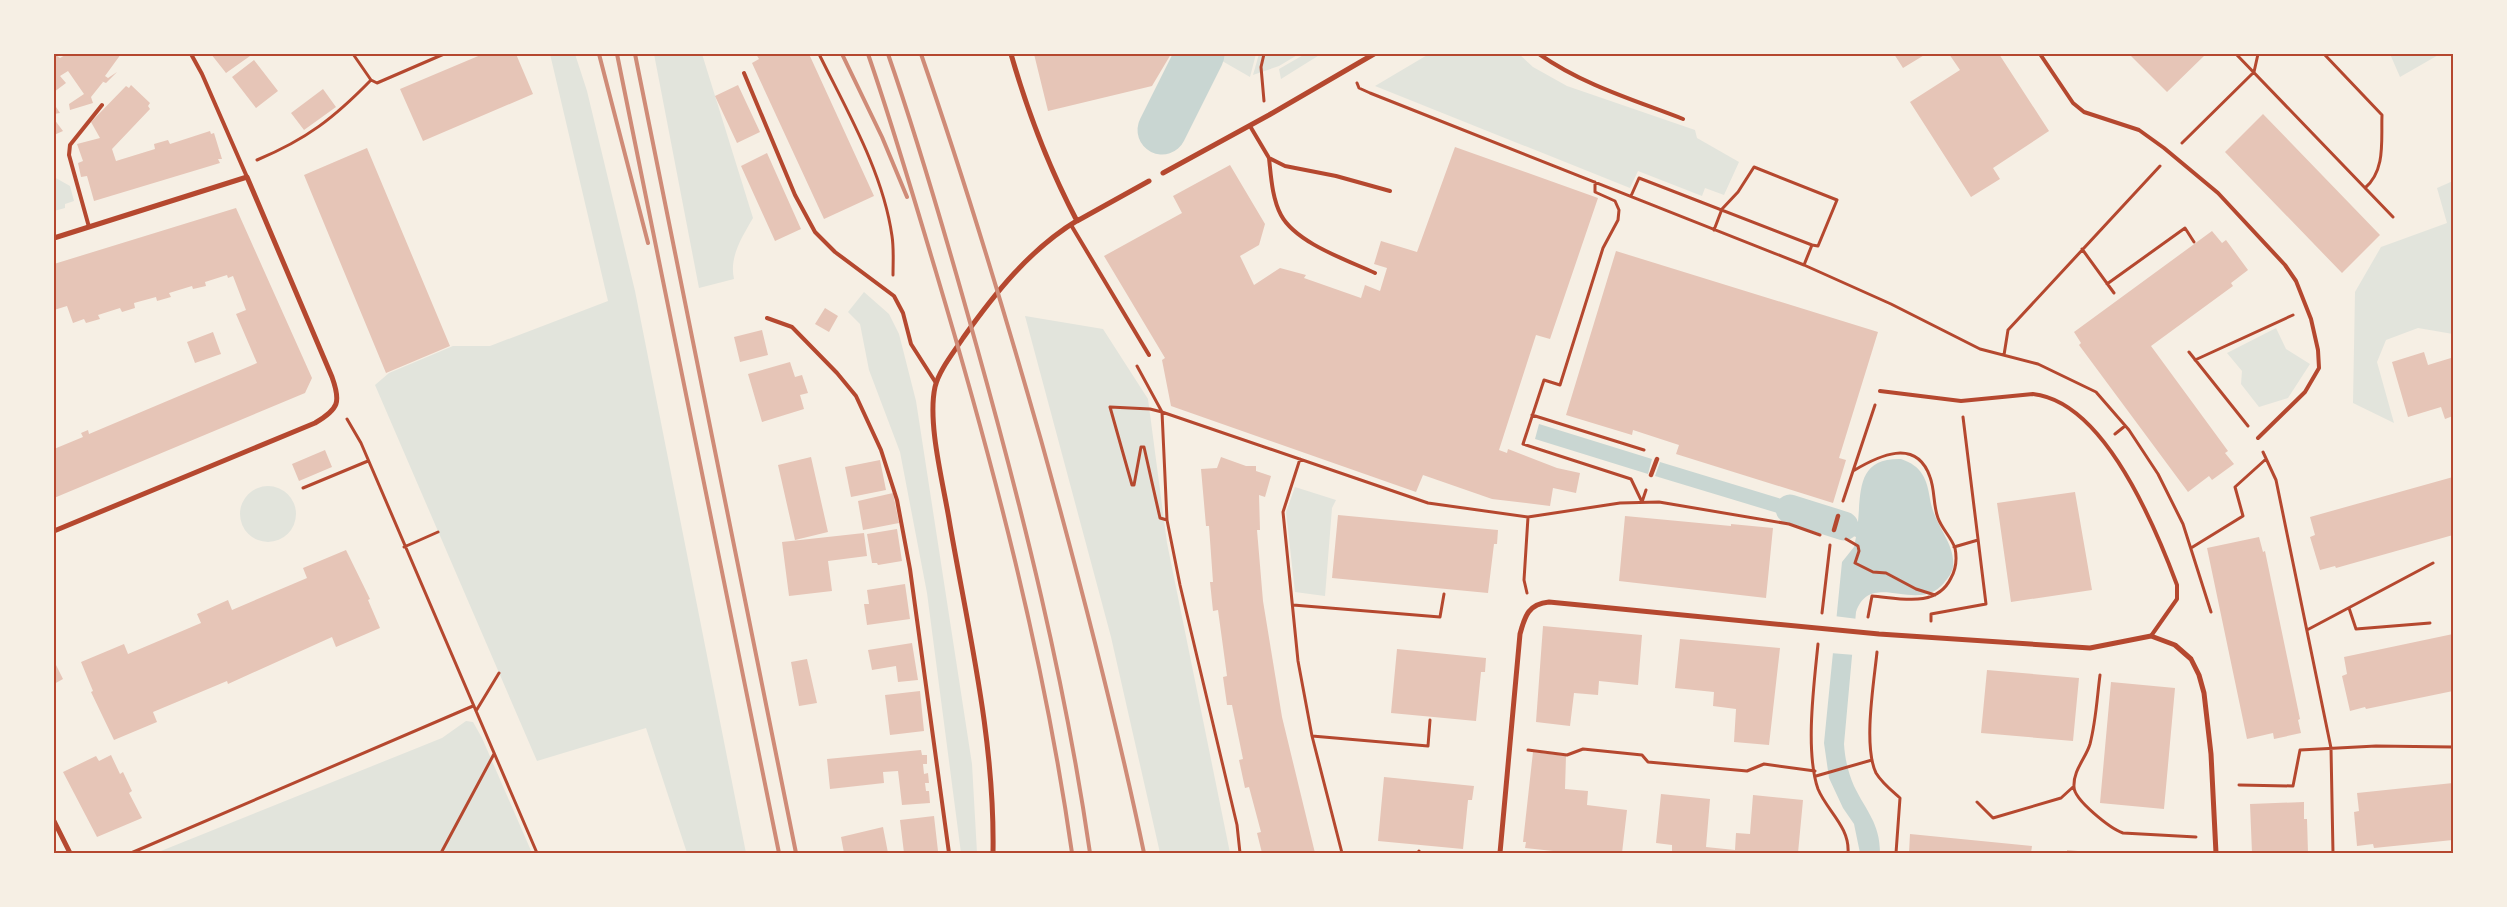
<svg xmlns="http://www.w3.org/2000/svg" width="2507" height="907" font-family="'Libre Baskerville',serif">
<rect width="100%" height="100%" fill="#f6efe4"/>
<path fill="#e2e4dc" d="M550,54H575L587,91L635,291L746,853H687L646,728L537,761L375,385L389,373L453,346H490L608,301Z
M654,54H702L753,218C742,237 729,257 734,279L699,288Z
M1210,54H1256L1250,77Z
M1259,54H1299L1279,66L1253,75Z
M1305,54H1321L1281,79L1279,69Z
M1429,54H1519L1533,67L1567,86L1695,130L1697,138L1739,162L1724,195L1705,188L1702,196L1638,171L1630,188L1375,86Z
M2390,54H2440L2400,77Z
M54,177L70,186L74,201L65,204V208L54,211Z
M2453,181V334L2418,328L2386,340L2377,362L2394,423L2353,403L2355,292L2381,247L2447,223L2437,188Z
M864,292L889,314L899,334L916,401L972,764L977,853H961L927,593L900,452L869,370L860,324L848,312Z
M1025,316L1103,329L1148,399L1167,543L1230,853H1160L1111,637Z
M2276,328L2286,349L2310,364L2288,398L2259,407L2241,384L2242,371L2227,353Z
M240 514a28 28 0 1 1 56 0a28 28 0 1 1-56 0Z
M1295,487L1336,500L1332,508L1325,596L1295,592L1286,512Z
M466,721L473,722L482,738L532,853H156L442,738Z"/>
<path fill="#c9d6d2" d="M1539,424L1652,459L1648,474L1535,439Z
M1901,459C1922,466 1927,479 1930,499C1934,525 1956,544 1953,567C1952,573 1948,578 1944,583C1917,615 1871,569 1856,612L1844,744C1845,759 1848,772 1854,786C1866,811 1880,823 1880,853H1860L1854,824L1843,808L1829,778L1824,743L1842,562L1854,547L1856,537L1842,532L1846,519L1858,522C1861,488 1858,458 1901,459Z
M1660,462L1831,514L1827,528L1655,476Z"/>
<path fill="#f6efe4" d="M1834,616L1858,619L1855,655L1830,653Z"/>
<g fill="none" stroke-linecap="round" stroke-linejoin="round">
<path stroke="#c9d6d2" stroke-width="29" d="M1790,509L1844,526"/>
<path stroke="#c9d6d2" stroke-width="49" d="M1162,130L1200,54"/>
</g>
<path fill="#e6c5b7" d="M54,54L60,58L67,54H121L105,76L108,78L117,72L106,83L101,81L103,82L91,97L93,103L70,110L69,104L84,94L68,71L60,76L66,83L54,92Z
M211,54H249L250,56L226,73Z
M483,54H516L533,94L423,141L400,89Z
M756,54H809L874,196L824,219L752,63L759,59Z
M1034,54H1171L1152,86L1048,111Z
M1894,54H1926L1903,68Z
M1949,54H1999L2049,131L1993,168L2000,179L1971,197L1910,102L1960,70Z
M2129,54H2206L2167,92Z
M254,60L278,91L256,108L232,77Z
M131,85L150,103L148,106L150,109L112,149L116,161L155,149L154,144L168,140L170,144L210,131L211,134L214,133L222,159H218L220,163L94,201L87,176L81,177L78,163L83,161L77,144L100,138L91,122L126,86L129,88Z
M738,85L760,132L737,143L715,96Z
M323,89L336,107L304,130L291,113Z
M54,104L60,113L54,114Z
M2263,114L2380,235L2342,273L2225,152Z
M54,119L63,131L54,135Z
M1455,147L1598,198L1550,339L1536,335L1499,450L1507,453L1508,449L1557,468L1580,473L1576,493L1553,488L1550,506L1492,499L1423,475L1416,492L1171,406L1162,360L1165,358L1104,256L1182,213L1173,196L1230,165L1265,224L1259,245L1240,256L1254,285L1280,268L1306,275L1304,278L1361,298L1365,285L1380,291L1387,268L1374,264L1381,241L1417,252Z
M367,148L450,346L386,373L304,175Z
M767,153L801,229L775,241L741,166Z
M236,208L312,378L305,393L54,498V449L83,437L81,433L88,430L89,434L257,363L236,314L246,310L233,276L228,278L227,275L205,282L206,286L193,289L192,286L169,293L171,297L157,301L156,297L134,303L135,308L122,312L120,308L98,315L100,319L86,323L84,319L73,323L67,306L54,310V264Z
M2212,231L2222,243L2226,240L2248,270L2231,283L2233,286L2151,346L2228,451L2225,453L2234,464L2212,480L2209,476L2188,492L2079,345L2081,343L2074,332Z
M1616,251L1878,332L1839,458L1846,460L1833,503L1676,454L1679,445L1633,430L1632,435L1566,415Z
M825,308L838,316L829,332L815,324Z
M762,330L768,355L740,362L734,337Z
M213,332L221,354L195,363L187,342Z
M2424,352L2428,365L2451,358L2453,416L2445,419L2441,407L2408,417L2392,362Z
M790,362L795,377L802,375L808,393L800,395L804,409L762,422L748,374Z
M325,450L332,467L299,481L292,464Z
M811,457L828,532L795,540L778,465Z
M1221,457L1246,466H1256V471L1271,476L1265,497L1259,495L1260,530H1257L1263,601L1282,717L1315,853H1262L1257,833L1261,832L1249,787L1245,788L1239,760L1243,759L1232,705H1227L1223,677L1227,676L1218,610L1213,611L1210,582H1213L1209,526H1206L1201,469L1217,468Z
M880,460L886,490L851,497L845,467Z
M2453,477V535L2336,568L2335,566L2320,570L2310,537L2315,535L2310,517Z
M2075,492L2092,590L2011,602L1997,503Z
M893,493L899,523L863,530L858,501Z
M1338,515L1498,530L1497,544H1494L1488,593L1332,578Z
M1625,516L1731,526V524L1773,528L1766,598L1619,581Z
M897,529L902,561L878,565L877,563H872L867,534Z
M864,533L867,556L828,561L832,591L789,596L782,542Z
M2259,537L2263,552L2265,551L2300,719L2298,720L2301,733L2274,739L2273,733L2247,739L2207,548Z
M346,550L370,599L368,600L380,628L336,647L332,637L228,684L227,681L153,712L157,722L114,740L91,692L93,691L81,662L124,644L128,654L201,623L197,614L228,600L232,610L307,578L303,568Z
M905,584L910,619L867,625L864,604H869L867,590Z
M1543,626L1642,635L1638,685L1599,681L1598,695L1574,693L1570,726L1536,722Z
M2453,634V691L2366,709L2365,707L2350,711L2342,676L2347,674L2344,657Z
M1680,639L1780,648L1769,745L1734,742L1736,709L1713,706L1714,692L1675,688Z
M912,643L918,680L898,682L896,666L872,670L868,650Z
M1397,649L1486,658L1485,672H1481L1476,721L1391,713Z
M807,659L817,703L799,706L791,662Z
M54,661L63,679L54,684Z
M1987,670L2079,678L2073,741L1981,733Z
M2111,682L2175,688L2164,809L2100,803Z
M920,691L924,731L890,735L885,695Z
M921,750L922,755H927V764H923L924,774L928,773L929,783H925L926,791H929L930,803L902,805L898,771L883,772L884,783L830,789L827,759Z
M1533,752L1566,756L1565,789L1588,791L1587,805L1627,810L1622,853H1572L1525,848L1526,842H1523Z
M111,755L120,774L123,772L132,791L129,793L142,818L97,837L63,772L96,756L99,761Z
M1384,777L1474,786L1472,800H1468L1463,849L1378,841Z
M2453,783V840L2374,848L2373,844L2357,846L2354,812L2359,811L2357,793Z
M1661,794L1710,799L1706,847L1735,850L1736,833L1750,834L1753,795L1803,800L1798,853H1672V845L1656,843Z
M2304,802V819H2307L2308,853H2252L2250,804Z
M934,816L938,851L904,853L900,820Z
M883,827L888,853H844L841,837Z
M1910,834L2032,846L2031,853H1909Z
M2067,850L2089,852V853H2067Z
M1655,851L1668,852V853H1655Z"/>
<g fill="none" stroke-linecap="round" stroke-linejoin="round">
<path stroke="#b5482f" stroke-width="3" d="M353,54L371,80L377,83L444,54
M819,54C847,111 883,172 892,236C894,249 893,262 893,275
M2236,54L2393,217
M2324,54L2382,115C2381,140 2386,170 2365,188
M1357,83L1359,88L1370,93L1804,265L1891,304L1980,349L2038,364L2096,392L2129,430L2158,474L2183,524L2211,612
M1264,101L1261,67L1264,54
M2182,143L2254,72L2258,54
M257,160C307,139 334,118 371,80
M1595,182V192L1615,201L1619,210L1618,220L1603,248L1560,385L1544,380L1523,444L1631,479L1642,502
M1631,196L1639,178L1812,245L1818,246L1837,200L1754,167L1738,192L1722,209L1714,230
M2082,249L2114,293
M1804,265L1812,245
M2107,284L2185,228L2194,242
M2189,352L2248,426
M2004,355L2008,330L2160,166
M2195,360L2293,315
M1137,366L1162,412L1428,503L1528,517L1524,580L1527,593
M1532,415L1644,450
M347,419L361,443L537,853
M2115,434L2125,426
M2263,452L2276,480L2331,748L2333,853
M1300,459L1283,512L1298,661L1312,736L1342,853
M1853,471C1878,456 1916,437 1930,477C1935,490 1933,505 1938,518C1942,529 1951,537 1955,548C1957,558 1956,569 1951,578C1936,609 1899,598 1872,596L1868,617
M303,488L368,461
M1843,501L1875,405
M1642,502L1646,490
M1528,517L1620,503L1659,502L1789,524L1820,535
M1167,520L1160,518L1144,447H1141L1134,485H1132L1110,407L1150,409L1162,412L1167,520L1180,585L1237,825L1240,853
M1846,539L1858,546L1859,551L1855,563L1873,572L1886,573L1916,589L1935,595
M404,547L438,532
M1954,547L1978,540
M2191,548L2243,516L2235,487L2266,459
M1293,605L1440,617L1444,594
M2349,608L2356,629L2430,623
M1822,613L1830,545
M1931,621V614L1986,604L1963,417
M2307,630L2433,563
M1818,644C1814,684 1805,752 1818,789C1827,811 1850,827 1848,853
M1877,652C1874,682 1863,746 1876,773C1882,783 1891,790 1900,798L1896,853
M2100,675C2097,698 2096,721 2090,744C2086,758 2073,770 2074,787C2074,800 2111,829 2123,833L2196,837
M476,711L499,673
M1312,736L1428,746L1430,720
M1528,750L1567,755L1583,749L1642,755L1648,762L1747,771L1764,764L1815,771
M1816,776L1872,760
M2239,785L2293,786L2300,750L2376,746L2453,747
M1977,802L1993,818L2061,798L2073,787
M131,853L473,706
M441,853L494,754
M1418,853L1419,851"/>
<path stroke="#b5482f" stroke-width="4" d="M191,54L202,74L247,177
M1539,54C1583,85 1634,100 1683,119
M2040,54L2073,103L2084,112L2139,130L2164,148L2218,193L2285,265L2296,281L2311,319L2318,350L2319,368L2305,392L2258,438
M744,73L795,195L815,232L835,252L894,296L903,313L911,344L936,383
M1250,126L1269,158L1285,166L1336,176L1390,191
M1269,158C1271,176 1272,198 1281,215C1296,243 1347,260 1375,273
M1071,225L1149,355
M89,227L69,155L70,145L102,105
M767,318L792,327L837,373L856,396L881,450L897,500L910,569L949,853
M1880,391L1961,401L2033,394C2104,402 2155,526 2177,585V599L2151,636"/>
<path stroke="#b5482f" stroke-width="4.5" d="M1651,475L1657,459
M1834,530L1838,516"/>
<path stroke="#b5482f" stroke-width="5" d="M1011,54C1028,113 1048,166 1077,221L1149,181
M1163,173L1269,115L1374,54
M54,238L247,177L332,377C341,402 339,409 315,423L54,531
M54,821L70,853
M993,853C995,742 969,634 950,525C944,486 927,424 935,387C939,370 954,352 963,338C995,293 1030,249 1078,220
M1500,853L1520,634C1525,615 1529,604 1549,602L1879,634L2090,648L2151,636L2175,645L2191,659L2199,675L2204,693L2211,754L2216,853"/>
<path stroke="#cf8b77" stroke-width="4" d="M599,54L648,243
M617,54L779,853
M635,54L796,853
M842,54L882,137L907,197
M868,54C893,126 914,199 936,272C993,463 1044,656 1072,853
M888,54C921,149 949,247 976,344C1023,512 1065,680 1090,853
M921,54C965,181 1004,310 1041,440C1079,577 1115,714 1144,853"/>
</g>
<rect width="2507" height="907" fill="none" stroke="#f6efe4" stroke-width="110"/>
<rect x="55" y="55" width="2397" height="797" fill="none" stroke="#b5482f" stroke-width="2"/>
</svg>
